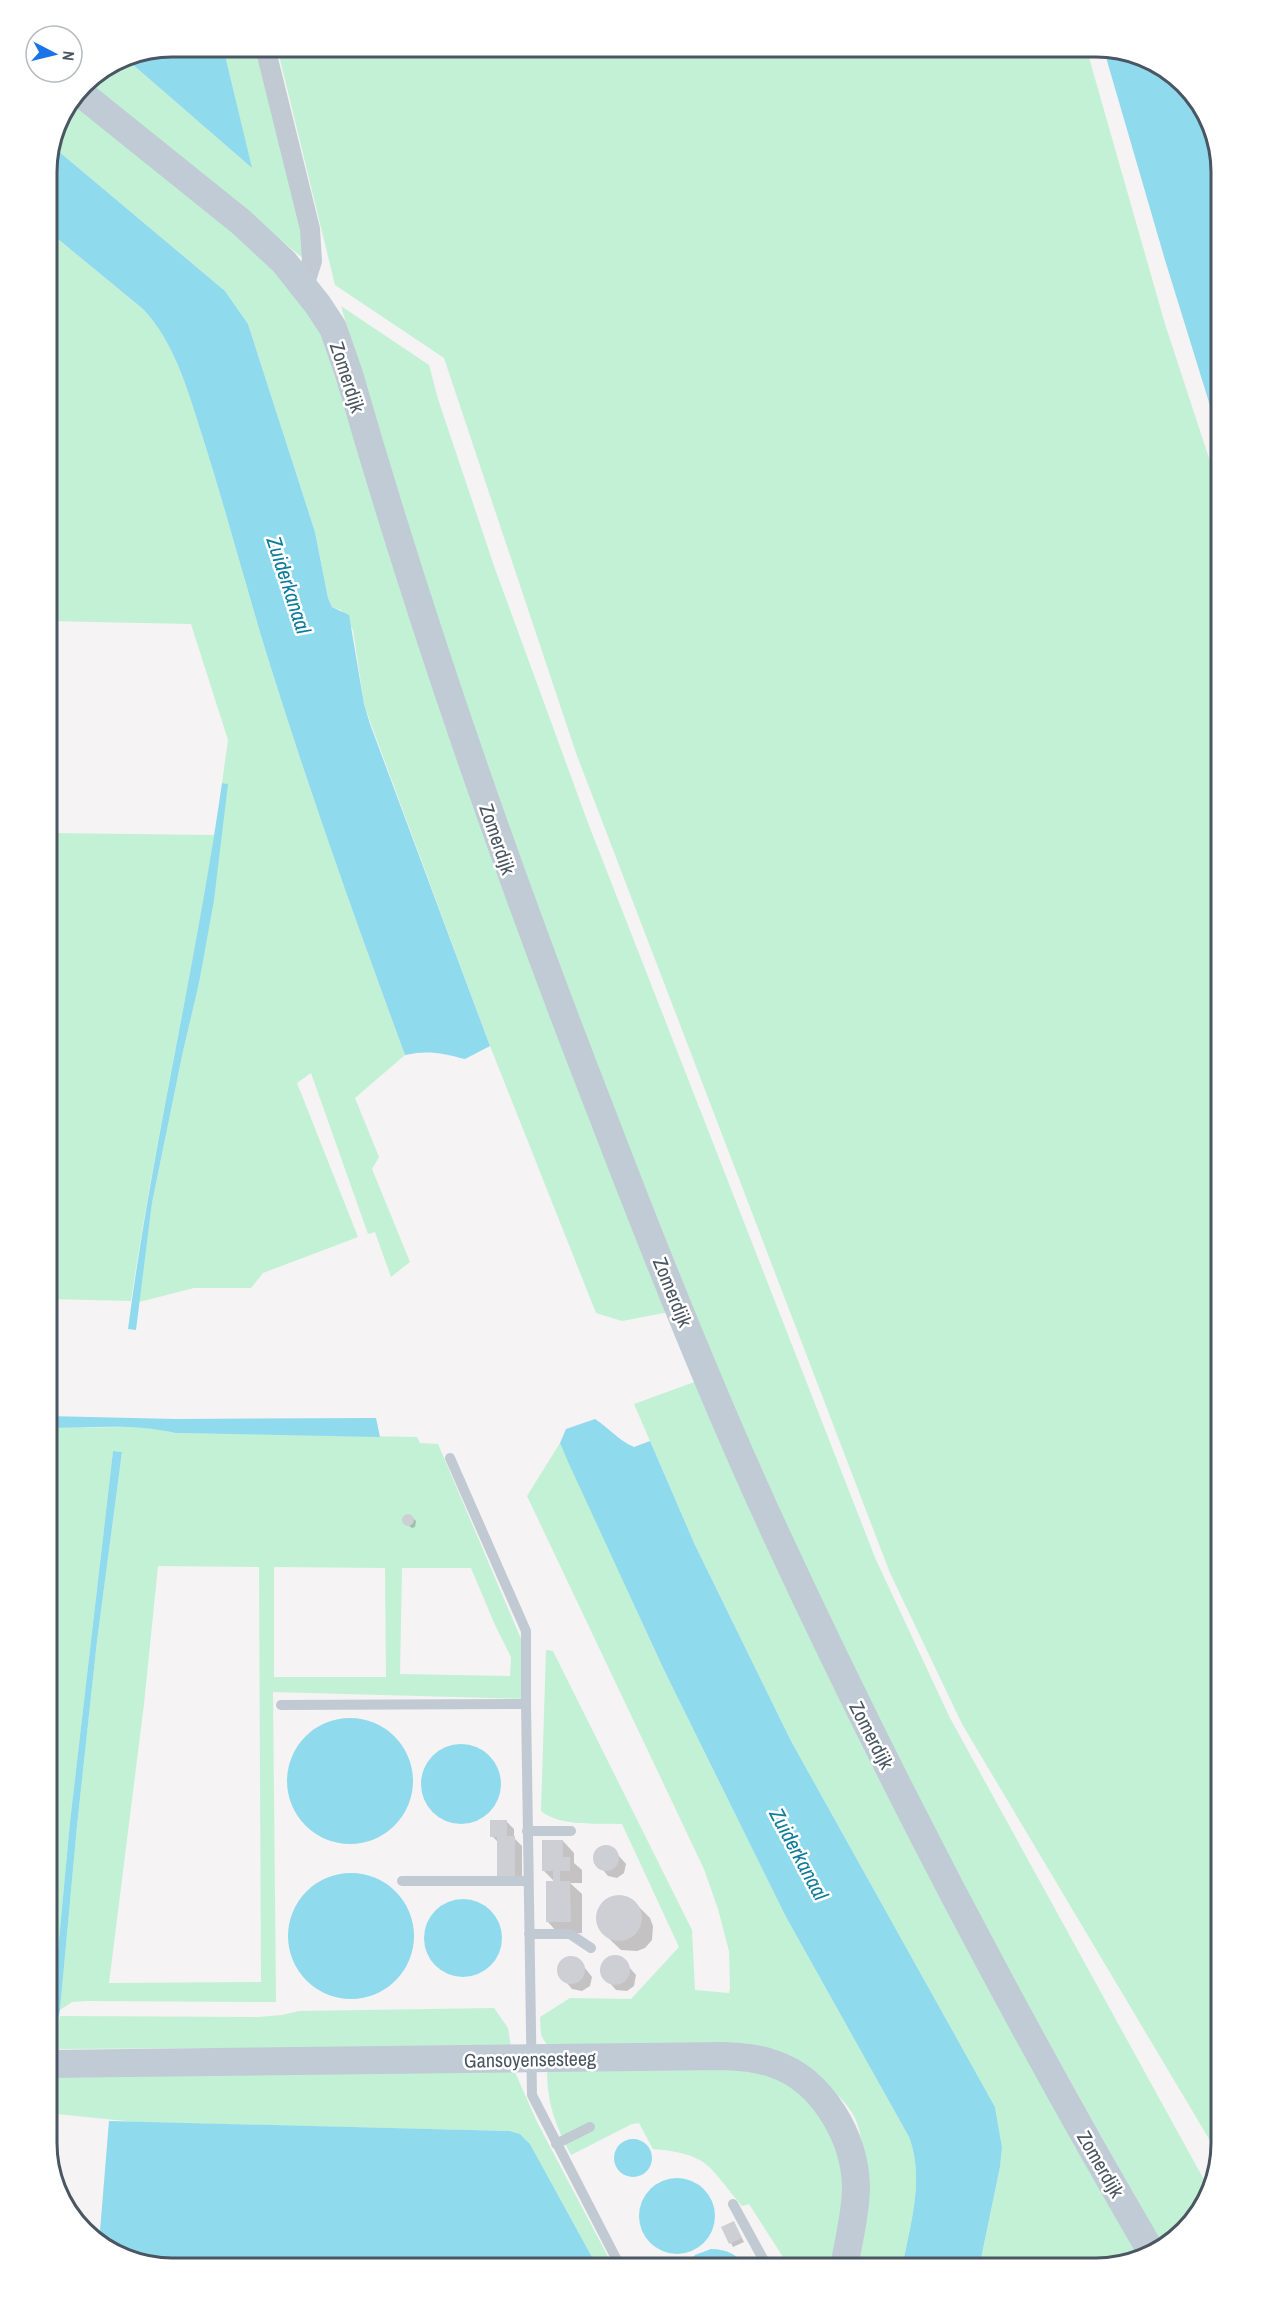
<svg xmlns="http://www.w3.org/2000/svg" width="1268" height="2315" font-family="'Archivo Narrow',sans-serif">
<rect width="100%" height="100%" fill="#f5f3f3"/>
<path fill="#c3f1d5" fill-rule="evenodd" d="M223,47H263L315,268L87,81L124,57L251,167Z
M277,47H1086L1165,324L1221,495V2143L1218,2154L962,1724L890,1573L576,753L444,358L335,285Z
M75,96L263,252L312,310L669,1312L622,1321L596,1313L490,1046L371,724L364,704L353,630L341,610L332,607L328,598L315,532L248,324L225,291L51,145L56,124Z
M47,230L143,309C175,343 188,391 202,435C225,507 244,580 266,652C308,788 356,922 405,1055L355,1098L379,1157L372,1169L410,1262L391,1277L375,1232L368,1234L311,1073L297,1083L358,1237L263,1273L251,1288H194L139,1302L152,1203L182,1056L199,983L227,784L222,783L228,740L191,624L47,621Z
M341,306L429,365L438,399L494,566L588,823L876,1560L950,1718L1208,2187L1200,2212L1162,2244L980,1921L851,1665L733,1409L589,1046L499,804L439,628Z
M47,833L215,835C189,991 154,1145 131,1301L47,1299Z
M697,1381L1143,2259L1096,2268H979L1000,2167L1002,2147L995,2107L791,1741L695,1545L634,1404Z
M125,1427L155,1428L175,1433L417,1437L420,1443L438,1444L530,1660L527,1699L273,1692L276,2002L87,2001L72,2002L60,2010L77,1826L97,1641L122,1452L113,1451L70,1822L51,2025H47V1428ZM158,1566L259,1567L261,1982L109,1983L144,1704ZM274,1567L385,1568L386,1677H274ZM402,1568H471L495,1625L511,1657L510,1676L400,1674Z
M560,1443L665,1672L786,1917L909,2137C925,2179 910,2225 902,2268H856C859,2227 873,2153 854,2116C847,2103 834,2092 824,2081L548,2047L541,2035L540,2017L570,1998L631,1999L679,1947L622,1824C597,1823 561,1827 541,1811L546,1650L553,1651L692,1930L695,1990L729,1993L730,1988L729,1951L718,1909L704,1869L527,1496Z
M494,2008L508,2028L511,2047L47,2049V2037L55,2036L60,2016L258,2017L282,2015L299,2011Z
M722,2067L779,2075L826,2117L844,2172L837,2268H790L749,2204L742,2206C708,2166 710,2154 653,2149L639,2123L632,2124L571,2155C555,2125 547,2103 547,2069Z
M514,2070L537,2122L614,2268H598L530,2144L520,2134L510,2131L135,2122L47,2113V2074Z"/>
<path fill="#90daee" d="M172,47H223L252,168L124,57Z
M1103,47L1172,72L1212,124L1221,172V441L1165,260Z
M51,145L225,291L248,324L315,532L328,598L332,607L349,615L364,704L370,724L490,1046L465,1059C441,1053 429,1050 405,1055C356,922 308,788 266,652C244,580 225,507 202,435C188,391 175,343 143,309L47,230V165Z
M222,783L228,784L214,900L199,983L182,1056L152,1203L136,1330L128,1329C152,1146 196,966 222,783Z
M47,1416L176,1419L376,1418L380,1437L175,1433C134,1423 89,1428 47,1428Z
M595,1419C609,1428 618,1440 634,1447L650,1441L695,1545L791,1741L995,2107L1002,2147L1000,2167L979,2268H902C910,2225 925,2179 909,2137L786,1917L665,1672L569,1464L560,1443L566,1429Z
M113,1451L122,1452L97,1641L77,1826L60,2010L55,2036L47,2037V2025H51L70,1822Z
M287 1781a63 63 0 1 1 126 0a63 63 0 1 1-126 0Z
M421 1784a40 40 0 1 1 80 0a40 40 0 1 1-80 0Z
M288 1936a63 63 0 1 1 126 0a63 63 0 1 1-126 0Z
M424 1938a39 39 0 1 1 78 0a39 39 0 1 1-78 0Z
M109,2121L510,2131L520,2134L530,2144L598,2268H164L102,2247L99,2243Z
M614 2158a19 19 0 1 1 38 0a19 19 0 1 1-38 0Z
M639 2216a38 38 0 1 1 76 0a38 38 0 1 1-76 0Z
M711,2249C727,2249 738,2255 748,2268H682L695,2255Z"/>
<path fill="#0003" d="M406,1517H412L416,1521L415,1527L412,1528L405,1523Z
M506,1821L514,1829V1838L522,1846V1883H506L498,1842L492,1836Z
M563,1841L574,1853V1863L582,1870V1883H570L582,1894V1933L559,1934L548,1922L555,1882L544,1871Z
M603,1847L612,1848L626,1864L624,1873L617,1878L608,1876L595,1860L596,1851Z
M616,1896L631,1899L650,1918L653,1926L652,1940L645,1948L637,1951L621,1950L602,1932L597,1917L603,1903Z
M611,1957L622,1959L636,1975L634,1986L627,1991L616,1990L602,1974L603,1963Z
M568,1958L578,1959L592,1977L590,1986L582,1991L572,1989L558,1972L560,1964Z
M734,2223L744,2242L733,2247L723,2228Z"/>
<path fill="#cdcfd5" d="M402 1520a6 6 0 1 1 12 0a6 6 0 1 1-12 0Z
M490,1820H507V1836H515V1876H497V1837H490Z
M542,1840H563V1857H570V1871H560V1881H570L571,1922H546V1881H553V1871H542Z
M593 1858a13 13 0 1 1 26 0a13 13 0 1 1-26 0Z
M596 1918a23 23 0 1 1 46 0a23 23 0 1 1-46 0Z
M600 1970a15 15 0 1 1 30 0a15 15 0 1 1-30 0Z
M557 1970a14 14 0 1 1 28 0a14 14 0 1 1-28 0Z
M734,2221L742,2238L729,2244L721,2227Z"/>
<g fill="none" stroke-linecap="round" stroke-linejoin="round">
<path stroke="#c1cad2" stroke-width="10" d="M450,1458L526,1631V1704
M281,1705L526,1704L532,2095L621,2268
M527,1831H571
M402,1881H528
M529,1934H570L591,1948
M556,2144L590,2127
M733,2204L768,2268"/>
<path stroke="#c1cad2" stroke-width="20" d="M265,47L310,229L312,261L304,286"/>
<path stroke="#c1cbd6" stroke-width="28" d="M78,91L241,222L284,262L318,305L333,328L349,374C421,625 507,871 602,1114C656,1255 712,1396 775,1532C889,1778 1015,2018 1152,2253
M47,2064L724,2056C741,2057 758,2058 774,2064C822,2080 855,2137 856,2187C856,2214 848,2242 844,2268"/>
</g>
<g text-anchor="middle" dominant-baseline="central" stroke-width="5" stroke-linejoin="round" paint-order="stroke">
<g font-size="20" fill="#4a5661" stroke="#fff">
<text transform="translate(348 377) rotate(72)">Zomerdijk</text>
<text transform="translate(498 839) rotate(71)">Zomerdijk</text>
<text transform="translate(673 1292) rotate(68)">Zomerdijk</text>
<text transform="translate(872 1735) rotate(63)">Zomerdijk</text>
<text transform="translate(530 2059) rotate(-1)">Gansoyensesteeg</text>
<text transform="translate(1101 2164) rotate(60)">Zomerdijk</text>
</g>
<g font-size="21" font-style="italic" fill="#0c7c9b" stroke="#fff">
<text transform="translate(289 585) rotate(72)">Zuiderkanaal</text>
<text transform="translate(799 1854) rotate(62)">Zuiderkanaal</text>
</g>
</g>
<path d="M0 0H1268V2315H0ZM172 57H1096A115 115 0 0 1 1211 172V2143A115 115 0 0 1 1096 2258H172A115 115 0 0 1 57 2143V172A115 115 0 0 1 172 57Z" fill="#fff" fill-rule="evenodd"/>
<path fill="none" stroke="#4a5661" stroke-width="3" d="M172 57H1096A115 115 0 0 1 1211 172V2143A115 115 0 0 1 1096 2258H172A115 115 0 0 1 57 2143V172A115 115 0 0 1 172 57Z"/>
<g transform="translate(54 54) rotate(97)"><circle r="28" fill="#ffffff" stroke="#b7bbc0" stroke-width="1.5"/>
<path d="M0-4.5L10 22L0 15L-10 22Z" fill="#1a73e8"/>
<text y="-9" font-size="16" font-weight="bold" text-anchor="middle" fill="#4a5661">N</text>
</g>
</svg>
